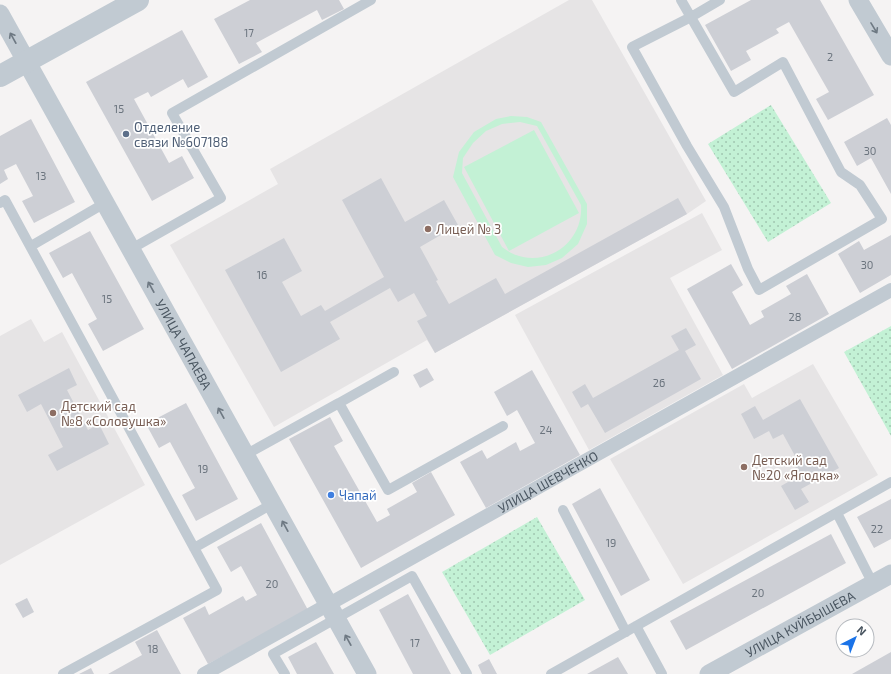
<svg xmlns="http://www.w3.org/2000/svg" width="891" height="674" font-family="'Exo 2',sans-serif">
<defs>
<pattern id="park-dots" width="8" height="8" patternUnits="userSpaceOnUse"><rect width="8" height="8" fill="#c3f1d5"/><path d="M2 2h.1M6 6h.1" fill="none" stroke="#a0c6b0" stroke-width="1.8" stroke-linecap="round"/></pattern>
</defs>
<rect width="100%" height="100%" fill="#f5f3f3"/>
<path fill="#e6e4e5" d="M569,0H592L706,201L687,214L435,353L427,340L274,427L170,245L278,184L270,169Z
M702,213L722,250L670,278L723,375L589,450L515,315Z
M31,319L44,342L62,332L145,485L0,565V336Z
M813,364L878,475L683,584L610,459L744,384L752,398Z"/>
<path fill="url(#park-dots)" d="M771,105L831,203L768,242L708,144Z
M891,326V436L844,352Z
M537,517L585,600L490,655L442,572Z"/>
<path fill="#c3f1d5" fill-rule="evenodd" d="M511,116L527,117L541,122L587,204V224L578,244L562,258L546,265L528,267L511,263L495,255L453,177L459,152L474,132L496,119ZM520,122L537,126L581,205C584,248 536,274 502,247L462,173L463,158L473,143L486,131L502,124Z
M534,130L579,213L509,251L464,167Z"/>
<path fill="#cdcfd5" d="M250,0H339L344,9L322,20L317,10L256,43L262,52L239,64L214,19Z
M751,0H820L874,95L828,120L816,99L829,92L789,22L776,29L779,33L746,51L751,60L731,71L705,25Z
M182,30L208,77L188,88L183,79L151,97L148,92L134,99L169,163L182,156L194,178L152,201L86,82Z
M887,118L891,125V194L871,158L857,166L844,142Z
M31,119L75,202L34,223L22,201L33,196L16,164L4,170L8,179L0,184V136Z
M381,178L405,222L444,200L458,225L420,247L438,280L436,281L449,304L496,278L505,294L678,198L687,214L435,353L417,321L427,316L414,293L398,302L390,288L330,322L340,339L281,372L225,270L284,238L302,271L282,282L301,316L321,305L325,311L384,277L342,200Z
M90,231L144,329L103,351L88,324L97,319L72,273L63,278L49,253Z
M891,235V275L860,293L838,254L859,241L864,250Z
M731,264L743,285L732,292L750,325L764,317L761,311L791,294L786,286L807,274L829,314L732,369L687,289Z
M686,328L696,345L685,351L701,379L605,433L588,404L581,408L572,392L585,384L593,398L679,350L671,336Z
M69,368L77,385L67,390L88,430L99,424L109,444L57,471L48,455L63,447L41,404L27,412L18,395Z
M427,368L434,380L420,388L413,375Z
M532,370L580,455L486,508L460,462L482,450L487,459L516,442L520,451L535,443L517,410L507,416L494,392Z
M800,399L839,468L801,489L809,502L795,510L781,486L795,478L791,470L800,465L783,434L773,439L769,431L754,439L741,414L755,406L763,420Z
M186,403L238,499L196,521L182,495L195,488L170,442L159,448L146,424Z
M330,417L343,441L334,446L377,522L390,515L387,509L417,492L412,483L431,472L455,515L361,568L289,439Z
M600,488L650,580L621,596L572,504Z
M891,499V539L874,548L857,517Z
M261,523L308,610L208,664L183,618L205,606L209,615L243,596L246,601L257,595L241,566L231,572L217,547Z
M831,534L846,563L686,650L670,621Z
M408,594L451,674H413L379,610Z
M27,598L34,612L23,618L15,604Z
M157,630L181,674H108L142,655L135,642Z
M316,642L334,674H297L288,657Z
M891,652V674H852Z
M618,657L628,674H587Z
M489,659L497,674H482L478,665Z
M91,668L94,674H79Z"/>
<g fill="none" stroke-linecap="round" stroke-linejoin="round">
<path stroke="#c1cad2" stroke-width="10" d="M681,0L734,92L783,62L841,172L860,185L882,219L759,290L748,269L724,207L687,146L632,47L691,17L720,0
M0,203L5,200L217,590L63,674
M31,246L105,203
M131,249L221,198L172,113L371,0
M339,403L394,372
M245,455L339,403L388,490L503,426
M563,510L626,632
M837,513L873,584
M194,548L272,504
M636,626L662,674
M285,674L273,654L412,576L467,674
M551,674L891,482"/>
<path stroke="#c1cad2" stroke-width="14" id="s1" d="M204,674L891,290"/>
<g stroke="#c1cad2" stroke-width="19">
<path d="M858,0L891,56"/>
<path id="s2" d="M0,14L367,674"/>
<path id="s3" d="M709,674L891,574"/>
</g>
<path stroke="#c1cad2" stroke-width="22" d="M0,76L138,0"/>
</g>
<defs><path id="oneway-shaft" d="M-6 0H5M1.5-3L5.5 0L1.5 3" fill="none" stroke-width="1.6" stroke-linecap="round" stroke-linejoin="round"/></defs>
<g stroke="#6e7983">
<use href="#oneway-shaft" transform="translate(874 28) rotate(59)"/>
<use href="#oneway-shaft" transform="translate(13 38) rotate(-119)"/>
<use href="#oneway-shaft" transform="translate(151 287) rotate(-119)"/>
<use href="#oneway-shaft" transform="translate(221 413) rotate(-119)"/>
<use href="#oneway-shaft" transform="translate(285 526) rotate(-119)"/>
<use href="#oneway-shaft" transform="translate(348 640) rotate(-119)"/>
</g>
<circle fill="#5c6f8a" stroke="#fff" stroke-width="1.5" cx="126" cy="134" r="4"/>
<g fill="#8d6e63" stroke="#fff" stroke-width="1.5">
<circle cx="428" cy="229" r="4"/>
<circle cx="53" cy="413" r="4"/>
<circle cx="744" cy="467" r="4"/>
</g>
<circle fill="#3f7fe0" stroke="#fff" stroke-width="1.5" cx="331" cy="495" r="4"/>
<g text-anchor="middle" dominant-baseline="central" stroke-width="3.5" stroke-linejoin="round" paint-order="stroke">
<g font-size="11" fill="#6b747e">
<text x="249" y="32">17</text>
<text x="830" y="56">2</text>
<text x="119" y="108">15</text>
<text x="870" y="150">30</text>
<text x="41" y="175">13</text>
<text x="867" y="264">30</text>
<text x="262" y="274">16</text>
<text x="107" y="298">15</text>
<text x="795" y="316">28</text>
<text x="659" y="382">26</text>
<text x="546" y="429">24</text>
<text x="203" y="468">19</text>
<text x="877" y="528">22</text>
<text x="611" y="542">19</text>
<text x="272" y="583">20</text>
<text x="758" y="592">20</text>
<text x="415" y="642">17</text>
<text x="153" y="648">18</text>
</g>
<g font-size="13" fill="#4e5e75" stroke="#fff" text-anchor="start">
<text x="134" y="127">Отделение<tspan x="134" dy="15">связи №607188</tspan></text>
</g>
<g font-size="13" fill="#785e54" stroke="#fff" text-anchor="start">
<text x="436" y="229">Лицей № 3</text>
<text x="61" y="406">Детский сад<tspan x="61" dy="15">№8 «Соловушка»</tspan></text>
<text x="752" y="460">Детский сад<tspan x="752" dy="15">№20 «Ягодка»</tspan></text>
</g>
<g font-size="13" fill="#4a5661" stroke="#fff">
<text stroke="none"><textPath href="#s2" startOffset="378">УЛИЦА ЧАПАЕВА</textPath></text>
<text stroke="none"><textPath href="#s1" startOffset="394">УЛИЦА ШЕВЧЕНКО</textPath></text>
<text stroke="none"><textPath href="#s3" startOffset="104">УЛИЦА КУЙБЫШЕВА</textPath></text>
</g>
<g font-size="13" fill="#366cbe" stroke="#fff" text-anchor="start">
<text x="339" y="495">Чапай</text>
</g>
</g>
<g transform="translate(855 638) rotate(42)"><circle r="19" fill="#ffffff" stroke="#b7bbc0"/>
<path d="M0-3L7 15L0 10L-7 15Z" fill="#1a73e8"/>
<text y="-6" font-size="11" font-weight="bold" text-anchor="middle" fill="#4a5661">N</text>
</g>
</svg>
